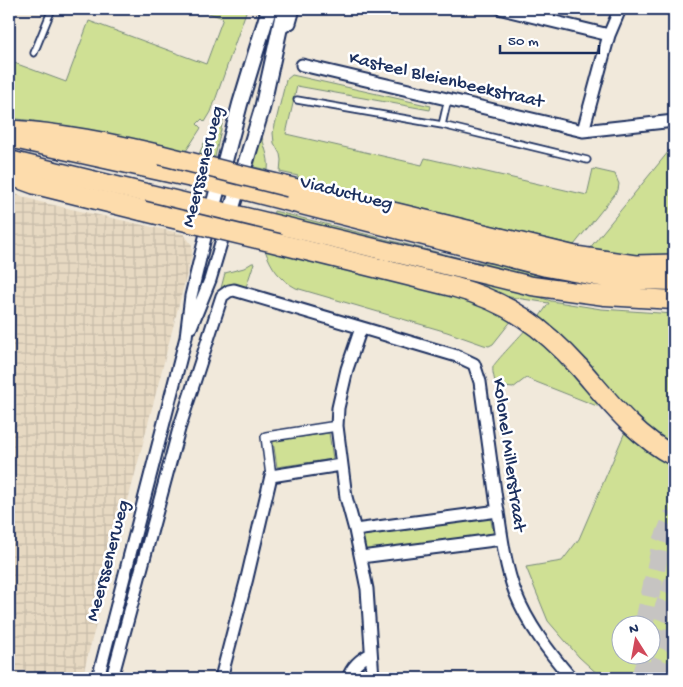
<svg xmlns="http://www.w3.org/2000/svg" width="683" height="687" font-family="'Gochi Hand',sans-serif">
<defs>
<pattern id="industrial-grid" width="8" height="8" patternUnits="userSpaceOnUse" patternTransform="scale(1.25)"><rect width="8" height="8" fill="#e7d9c2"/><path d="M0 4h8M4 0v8" fill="none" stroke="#c6bba9"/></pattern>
</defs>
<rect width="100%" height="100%" fill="#f1e9db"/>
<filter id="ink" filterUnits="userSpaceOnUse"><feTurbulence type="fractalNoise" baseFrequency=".02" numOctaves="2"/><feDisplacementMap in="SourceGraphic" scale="10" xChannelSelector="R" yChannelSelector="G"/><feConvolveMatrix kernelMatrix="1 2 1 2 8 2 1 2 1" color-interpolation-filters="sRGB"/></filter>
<g filter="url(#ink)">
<path fill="url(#industrial-grid)" d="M9,192L40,202L184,234L192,245V254L82,678H9Z"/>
<path fill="#cfe094" stroke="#758879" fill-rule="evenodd" d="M197,9H247L211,112L205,122L202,119L197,124L201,128L186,151C127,139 69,124 9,118V61L66,82L89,21L206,64L223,18Z
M292,75L431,106L430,110L297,86L286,134L422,165L425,158L587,195L593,169L615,174L619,184L618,190L574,245L298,179V176L280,172L281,160L280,154L274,143L273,133L286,80Z
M224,116L215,157L199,154L205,141Z
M261,130C262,144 270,156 268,170L254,167Z
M669,151L674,167V255L649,258L589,249Z
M274,211L472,261L674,288V294L563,285L273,217Z
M265,247L466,296L512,320L493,344L489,346L484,345L447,332L296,288C279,279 271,267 265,250Z
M252,263H254L246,287C235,282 229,285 220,292L225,273L244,268Z
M424,270H429L528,293L551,301L601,309L674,314V445C630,417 606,382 572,345C562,334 550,326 540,316L549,303L503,296Z
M528,327L603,404L597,406L526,378L513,388L496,386C495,380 492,373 493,367C493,364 523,333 528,327Z
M628,425L674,461V678H602L579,657L548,621L526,567L562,561L579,539ZM620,624H650V654H620Z
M329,433L333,459L277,467L273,441Z
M490,515L494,537L363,554L360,532Z"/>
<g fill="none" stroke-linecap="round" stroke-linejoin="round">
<path stroke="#c6c4c2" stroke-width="19" stroke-dasharray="19 9" stroke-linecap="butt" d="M644,624L661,545L674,514
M650,646L674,581
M640,678L648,654"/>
<path stroke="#c6c4c2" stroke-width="20" stroke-dasharray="20 10" stroke-linecap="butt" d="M654,678L674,631"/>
<defs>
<path id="service" d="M34,53L52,9
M297,100L442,125L587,160
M442,125L448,99"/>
<path id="pedestrian" d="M271,476L266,437L337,426"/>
<path id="minor" d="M502,9L609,35
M279,29L290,23L294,9
M302,65L583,131L674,121
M583,131L609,35L620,9
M191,327L210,280L226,226
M361,328L347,369L338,408L337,426L346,497L355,530L367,589L373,678
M355,530L498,511
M361,557L502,539
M98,678L186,337L191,296L209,221
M112,678L179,429L222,296L229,291L234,290L457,356L474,364L480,382C485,421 491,460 496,499C501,530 504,563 515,592C528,625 549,652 571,678
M221,678L247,578L271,476L341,465
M348,678C352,667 360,659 371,654"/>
<path id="tertiary" d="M212,210L240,104L269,9
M230,214L262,109L284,9"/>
<path id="primary" d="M9,138L219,184L546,267L611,279L674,281
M9,160L532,286L605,296L674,300"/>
<path id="trunk" d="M9,130C61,133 110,143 161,155
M9,175L34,184L143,211
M289,187L575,256L635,265L674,264
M280,244L454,287C508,302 542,326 580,368C608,400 635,436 674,456"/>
</defs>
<use href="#service" stroke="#1b2f5e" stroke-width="9"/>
<use href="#pedestrian" stroke="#1b2f5e" stroke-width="12"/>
<use href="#minor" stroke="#1b2f5e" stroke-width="15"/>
<use href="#tertiary" stroke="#1b2f5e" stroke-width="18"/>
<use href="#primary" stroke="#1b2f5e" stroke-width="21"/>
<use href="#trunk" stroke="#1b2f5e" stroke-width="22"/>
<use href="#service" stroke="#fff" stroke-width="5.5"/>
<use href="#pedestrian" stroke="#fff" stroke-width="9"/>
<use href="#minor" stroke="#fff" stroke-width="11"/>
<use href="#tertiary" stroke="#fff" stroke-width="14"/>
<use href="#primary" stroke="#fddcac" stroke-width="18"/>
<use href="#trunk" stroke="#fddcac" stroke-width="19"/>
<defs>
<path id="trunk-bridge" d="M161,155L289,187
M143,211L280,244"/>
</defs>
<use href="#trunk-bridge" stroke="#1b2f5e" stroke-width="22" stroke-linecap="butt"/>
<use href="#trunk-bridge" stroke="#fddcac" stroke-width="19"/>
</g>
</g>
<g text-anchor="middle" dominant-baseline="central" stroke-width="5" stroke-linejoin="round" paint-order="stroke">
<g font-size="19" fill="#1b2f5e" stroke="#fff">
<text transform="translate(446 81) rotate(13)">Kasteel Bleienbeekstraat</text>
<text transform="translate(204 167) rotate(-76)">Meerssenerweg</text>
<text transform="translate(346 194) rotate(14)">Viaductweg</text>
<text transform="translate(508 455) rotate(82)">Kolonel Millerstraat</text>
<text transform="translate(109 561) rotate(-75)">Meerssenerweg</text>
</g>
</g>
<rect width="683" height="687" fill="none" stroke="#fff" stroke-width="30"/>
<rect x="15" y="15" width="653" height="657" fill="none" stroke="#1b2f5e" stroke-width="2" filter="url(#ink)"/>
<g transform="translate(636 640) rotate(349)"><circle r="24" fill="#ffffff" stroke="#a4acbf"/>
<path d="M0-4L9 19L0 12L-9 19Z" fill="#d1495b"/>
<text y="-8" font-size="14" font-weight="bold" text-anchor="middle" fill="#1b2f5e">N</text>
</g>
<path d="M500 45v8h99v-8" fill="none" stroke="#1b2f5e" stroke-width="2.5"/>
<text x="508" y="45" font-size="15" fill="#1b2f5e" stroke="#ffffff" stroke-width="4" paint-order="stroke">50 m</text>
</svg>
